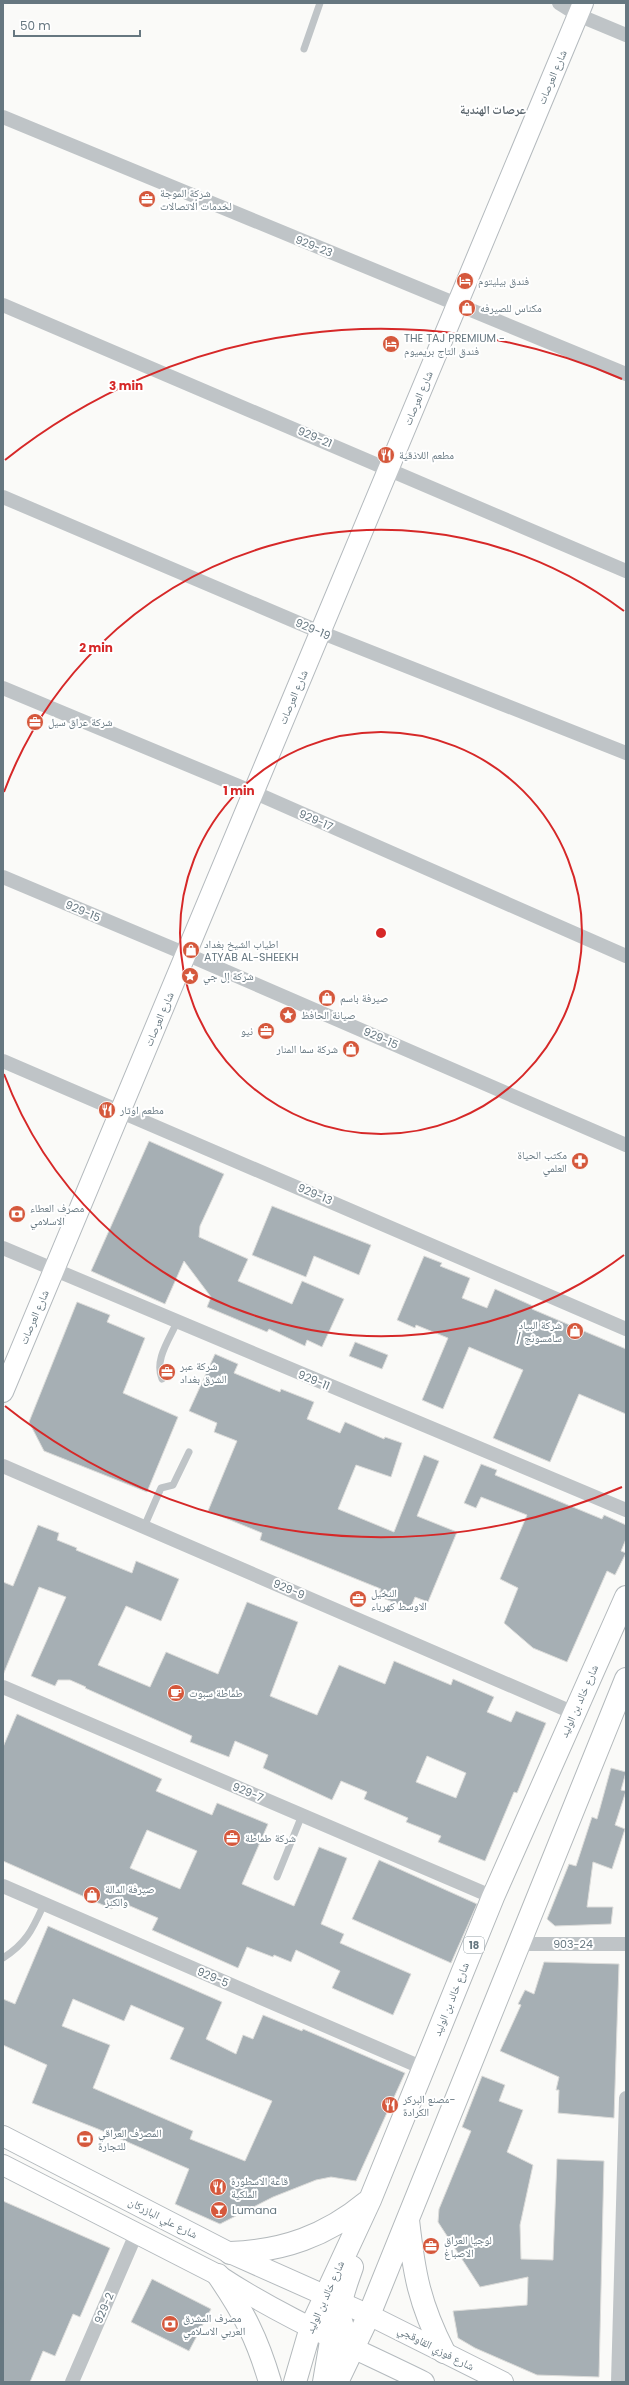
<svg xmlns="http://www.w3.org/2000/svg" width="629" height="2385" viewBox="0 0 629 2385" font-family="Poppins,'Noto Naskh Arabic',sans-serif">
  <rect width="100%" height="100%" fill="#fafaf8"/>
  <path fill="#a6afb4" stroke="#dcdcda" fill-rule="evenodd" d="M 149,1141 L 224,1174 L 200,1226 L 199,1237 L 248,1259 L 238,1281 L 292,1304 L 302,1281 L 344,1299 L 322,1347 L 307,1340 L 305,1346 L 269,1329 L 267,1332 L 207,1307 L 211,1297 L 184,1261 L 165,1304 L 91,1271 Z
    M 272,1206 L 371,1245 L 359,1275 L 314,1256 L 306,1277 L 252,1255 Z
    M 424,1256 L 442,1263 L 440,1266 L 470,1278 L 462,1298 L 487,1308 L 495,1289 L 533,1306 L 532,1309 L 626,1349 L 626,1414 L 579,1394 L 550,1462 L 493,1438 L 523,1370 L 469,1347 L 443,1409 L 422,1400 L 448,1338 L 416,1325 L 415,1328 L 397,1320 Z
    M 77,1302 L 110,1315 L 107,1322 L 145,1338 L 123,1393 L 178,1417 L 147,1492 L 44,1451 L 29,1422 Z
    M 355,1342 L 388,1355 L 382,1369 L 349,1356 Z
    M 215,1354 L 238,1364 L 234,1373 L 280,1392 L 281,1389 L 314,1402 L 307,1419 L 340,1433 L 345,1422 L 384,1439 L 385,1437 L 402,1443 L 391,1477 L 356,1465 L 338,1509 L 394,1532 L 424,1455 L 439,1461 L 417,1516 L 457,1532 L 428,1602 L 415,1597 L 410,1609 L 378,1596 L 381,1589 L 260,1540 L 262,1533 L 208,1511 L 237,1441 L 214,1432 L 217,1423 L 189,1411 Z
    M 481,1464 L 497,1470 L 495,1475 L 602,1519 L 604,1515 L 626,1525 L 626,1539 L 621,1551 L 626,1553 L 615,1575 L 607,1571 L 567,1662 L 533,1648 L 504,1623 L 518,1588 L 500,1579 L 527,1515 L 481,1497 L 476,1508 L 464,1503 Z
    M 38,1525 L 59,1533 L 57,1540 L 77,1548 L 76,1550 L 132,1573 L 136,1561 L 179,1579 L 161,1621 L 126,1606 L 98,1665 L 150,1687 L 166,1652 L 218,1674 L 247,1602 L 298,1622 L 270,1696 L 317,1715 L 339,1665 L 385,1684 L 394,1661 L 451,1685 L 453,1679 L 494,1697 L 487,1712 L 511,1722 L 516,1711 L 546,1723 L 517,1793 L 514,1792 L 485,1861 L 438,1842 L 441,1836 L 406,1822 L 408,1818 L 364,1799 L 367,1792 L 341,1781 L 332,1800 L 263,1768 L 268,1755 L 235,1741 L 229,1757 L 190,1742 L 192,1736 L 85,1688 L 86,1687 L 70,1680 L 58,1680 L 55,1686 L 31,1676 L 66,1597 L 39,1587 L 3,1675 L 3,1582 L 13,1586 ZM 427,1756 L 466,1773 L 456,1798 L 416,1782 Z
    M 17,1714 L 162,1779 L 156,1791 L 212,1815 L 217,1803 L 268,1824 L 242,1884 L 294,1906 L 319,1847 L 347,1858 L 321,1924 L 344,1934 L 340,1943 L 411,1974 L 393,2015 L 332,1988 L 340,1971 L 296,1950 L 291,1962 L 274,1955 L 273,1957 L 247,1947 L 238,1968 L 152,1930 L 158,1918 L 116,1900 L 112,1909 L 3,1861 L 3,1747 ZM 147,1830 L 197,1851 L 180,1889 L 130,1868 Z
    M 611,1768 L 626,1772 L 621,1790 L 626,1791 L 615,1825 L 625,1829 L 612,1869 L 593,1862 L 587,1907 L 613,1907 L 611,1924 L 555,1926 L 547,1919 L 569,1864 L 576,1866 L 592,1817 L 597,1819 Z
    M 379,1860 L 477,1904 L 451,1963 L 352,1919 Z
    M 48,1926 L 222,2002 L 206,2039 L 236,2054 L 243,2035 L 253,2039 L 263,2015 L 302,2031 L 303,2029 L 405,2073 L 356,2181 L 331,2177 L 316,2180 L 273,2197 L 220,2224 L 175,2204 L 189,2169 L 98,2129 L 32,2103 L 47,2065 L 3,2045 L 3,1999 L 15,2004 ZM 73,1999 L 124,2021 L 131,2005 L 184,2028 L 170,2059 L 272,2101 L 245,2161 L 190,2139 L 193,2131 L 93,2088 L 110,2045 L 62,2026 Z
    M 544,1962 L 619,1964 L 614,2118 L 558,2113 L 559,2090 L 556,2090 L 559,2077 L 500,2051 L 521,2005 L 518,2004 L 525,1990 L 534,1994 Z
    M 482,2076 L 505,2085 L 499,2101 L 523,2110 L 507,2152 L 533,2165 L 520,2225 L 521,2259 L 553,2260 L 557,2159 L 604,2161 L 599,2377 L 537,2375 L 475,2348 L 458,2338 L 453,2311 L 527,2305 L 528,2277 L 480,2287 L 438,2222 L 439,2209 L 471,2131 L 462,2127 Z
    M 3,2201 L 110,2248 L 80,2317 L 73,2314 L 55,2356 L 43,2351 L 30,2382 L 3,2382 Z
    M 152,2279 L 211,2309 L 189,2351 L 131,2322 Z"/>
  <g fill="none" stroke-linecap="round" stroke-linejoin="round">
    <g stroke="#b4babe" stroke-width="22">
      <path id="secondary" d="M 3,1392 L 583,3
        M 3,2136 L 230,2253 L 369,2315 L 503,2382
        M 3,2165 L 218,2275 C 283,2318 355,2348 424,2382"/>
    </g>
    <g stroke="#b3b9bc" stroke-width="24">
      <path id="primary" d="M 408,2220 C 414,2273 419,2303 444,2352
        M 230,2253 C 283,2251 326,2236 367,2202
        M 352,2267 C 341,2299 331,2317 354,2347
        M 218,2275 C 244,2313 257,2338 270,2382
        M 295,2382 L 311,2327 L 370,2200 L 493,1897 L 626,1597
        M 324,2382 L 331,2341 L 329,2312
        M 337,2382 L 369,2315 L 626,1679"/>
    </g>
    <path stroke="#bfc4c7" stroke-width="7" d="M 304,49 L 320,3
      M 162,1379 C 154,1360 169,1340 177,1322
      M 144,1527 L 161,1488 L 173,1485 L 189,1452
      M 277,1877 L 302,1815
      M 3,1958 C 27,1943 33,1928 44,1904"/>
    <path stroke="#bfc4c7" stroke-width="14" d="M 559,3 L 578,15 L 626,35
      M 3,117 L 626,374
      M 3,305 L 626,571
      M 3,497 L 320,632 L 626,753
      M 3,688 L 253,792 L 626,956
      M 3,877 L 186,954 L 626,1145
      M 3,1061 L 626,1329
      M 3,1248 L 626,1510
      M 3,1466 L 574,1713
      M 3,1687 L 493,1897
      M 3,1886 L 423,2068
      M 520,1944 L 626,1944
      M 72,2382 L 136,2234
      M 618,2382 L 626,2098"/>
    <use href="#secondary" stroke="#fff" stroke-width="20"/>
    <use href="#primary" stroke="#fff" stroke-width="22"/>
  </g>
  <g fill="none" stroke="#d62828" stroke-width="2">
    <circle cx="381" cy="933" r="201"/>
    <path d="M624 1255A403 403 0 0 1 4 1074M4 792A403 403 0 0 1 624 611"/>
    <path d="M622 1487A604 604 0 0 1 5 1406M5 460A604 604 0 0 1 622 379"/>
  </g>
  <defs>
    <g id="office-disc" transform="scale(0.9)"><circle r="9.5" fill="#d5583c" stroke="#fff"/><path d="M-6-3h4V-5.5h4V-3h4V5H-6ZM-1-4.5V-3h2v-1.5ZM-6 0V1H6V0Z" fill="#fff"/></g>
    <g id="hotel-disc" transform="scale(0.9)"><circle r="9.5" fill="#d5583c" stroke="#fff"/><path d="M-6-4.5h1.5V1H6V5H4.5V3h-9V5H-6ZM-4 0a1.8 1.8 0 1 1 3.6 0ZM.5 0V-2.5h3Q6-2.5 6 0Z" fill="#fff"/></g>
    <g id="shop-disc" transform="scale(0.9)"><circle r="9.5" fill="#d5583c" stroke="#fff"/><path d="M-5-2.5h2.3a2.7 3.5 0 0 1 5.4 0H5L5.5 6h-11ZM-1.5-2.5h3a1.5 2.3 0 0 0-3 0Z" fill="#fff"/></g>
    <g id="restaurant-disc" transform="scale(0.9)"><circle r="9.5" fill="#d5583c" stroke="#fff"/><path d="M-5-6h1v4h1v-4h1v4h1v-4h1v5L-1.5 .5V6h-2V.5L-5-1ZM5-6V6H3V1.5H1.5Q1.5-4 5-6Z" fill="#fff"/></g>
    <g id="sight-disc" transform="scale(0.9)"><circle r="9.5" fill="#d5583c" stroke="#fff"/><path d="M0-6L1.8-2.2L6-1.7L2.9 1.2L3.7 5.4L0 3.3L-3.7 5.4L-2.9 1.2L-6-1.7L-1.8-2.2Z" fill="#fff"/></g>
    <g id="pharmacy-disc" transform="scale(0.9)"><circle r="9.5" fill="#d5583c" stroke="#fff"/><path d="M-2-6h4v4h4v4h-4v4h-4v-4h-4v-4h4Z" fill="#fff"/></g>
    <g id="bank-disc" transform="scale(0.9)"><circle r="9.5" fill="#d5583c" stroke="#fff"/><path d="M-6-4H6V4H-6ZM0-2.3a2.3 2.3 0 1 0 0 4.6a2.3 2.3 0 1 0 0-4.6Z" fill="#fff"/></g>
    <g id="cafe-disc" transform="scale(0.9)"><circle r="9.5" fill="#d5583c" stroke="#fff"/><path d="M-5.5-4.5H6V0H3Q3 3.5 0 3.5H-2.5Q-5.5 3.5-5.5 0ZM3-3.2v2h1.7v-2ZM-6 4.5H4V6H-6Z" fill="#fff"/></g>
    <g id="bar-disc" transform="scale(0.9)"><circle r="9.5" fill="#d5583c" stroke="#fff"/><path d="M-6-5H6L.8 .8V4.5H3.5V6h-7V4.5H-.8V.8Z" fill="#fff"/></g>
  </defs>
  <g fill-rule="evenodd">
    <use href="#office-disc" x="147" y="199"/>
    <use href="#hotel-disc" x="465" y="281"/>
    <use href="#shop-disc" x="467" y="308"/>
    <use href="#hotel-disc" x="391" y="344"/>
    <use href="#restaurant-disc" x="386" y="455"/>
    <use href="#office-disc" x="35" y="722"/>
    <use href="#shop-disc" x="191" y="950"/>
    <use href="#sight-disc" x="190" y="976"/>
    <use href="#shop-disc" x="327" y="998"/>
    <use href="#sight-disc" x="288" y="1015"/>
    <use href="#office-disc" x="266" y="1031"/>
    <use href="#shop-disc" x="351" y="1049"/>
    <use href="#restaurant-disc" x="107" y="1110"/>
    <use href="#pharmacy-disc" x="580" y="1161"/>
    <use href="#bank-disc" x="17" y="1214"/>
    <use href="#shop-disc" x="575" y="1331"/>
    <use href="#office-disc" x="167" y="1372"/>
    <use href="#office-disc" x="358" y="1599"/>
    <use href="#cafe-disc" x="176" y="1693"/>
    <use href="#office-disc" x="232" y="1838"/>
    <use href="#shop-disc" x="92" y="1895"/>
    <use href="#restaurant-disc" x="390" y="2105"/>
    <use href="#bank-disc" x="85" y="2139"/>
    <use href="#restaurant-disc" x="218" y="2187"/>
    <use href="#bar-disc" x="219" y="2210"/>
    <use href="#office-disc" x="431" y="2246"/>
    <use href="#bank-disc" x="170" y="2324"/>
  </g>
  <g text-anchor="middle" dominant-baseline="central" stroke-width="4" stroke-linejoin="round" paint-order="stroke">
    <rect fill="#fff" stroke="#94a0a6" stroke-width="1" x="464" y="1937" width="20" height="16" rx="3"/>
    <g font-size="10" font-weight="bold" fill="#667780">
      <text x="474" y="1945">18</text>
    </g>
    <g font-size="11" fill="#667780" stroke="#fff">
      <text transform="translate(552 77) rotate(-67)">شارع العرصات</text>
      <text transform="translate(314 246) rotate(22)">929-23</text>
      <text transform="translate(418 398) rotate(-67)">شارع العرصات</text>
      <text transform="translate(315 437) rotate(23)">929-21</text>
      <text transform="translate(313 629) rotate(23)">929-19</text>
      <text transform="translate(293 697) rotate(-67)">شارع العرصات</text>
      <text transform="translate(316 820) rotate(24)">929-17</text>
      <text transform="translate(83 911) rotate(23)">929-15</text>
      <text transform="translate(159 1019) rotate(-67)">شارع العرصات</text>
      <text transform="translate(381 1038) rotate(24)">929-15</text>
      <text transform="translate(315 1194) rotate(23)">929-13</text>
      <text transform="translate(34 1317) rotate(-67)">شارع العرصات</text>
      <text transform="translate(314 1380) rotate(23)">929-11</text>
      <text transform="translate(289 1589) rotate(23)">929-9</text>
      <text transform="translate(579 1701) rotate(-66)">شارع خالد بن الوليد</text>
      <text transform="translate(248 1792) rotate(23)">929-7</text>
      <text x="573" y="1944">903-24</text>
      <text transform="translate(213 1977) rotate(23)">929-5</text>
      <text transform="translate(451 1999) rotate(-68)">شارع خالد بن الوليد</text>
      <text transform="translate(163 2218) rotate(27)">شارع علي البازركان</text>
      <text transform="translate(325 2297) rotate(-66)">شارع خالد بن الوليد</text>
      <text transform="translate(104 2308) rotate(-67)">929-2</text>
      <text transform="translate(436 2348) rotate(27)">شارع فوزي القاوقجي</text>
    </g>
    <g font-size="11" fill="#667780" stroke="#fff" text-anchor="start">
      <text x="160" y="193">شركة الموجة<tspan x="160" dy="13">لخدمات ألاتصالات</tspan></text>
      <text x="478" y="281">فندق بيليتوم</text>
      <text x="480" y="308">مكناس للصيرفه</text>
      <text x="404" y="338">THE TAJ PREMIUM -<tspan x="404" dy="13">فندق التاج بريميوم</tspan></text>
      <text x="399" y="455">مطعم اللاذقية</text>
      <text x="48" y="722">شركة عراق سيل</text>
      <text x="204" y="944">اطياب الشيخ بغداد<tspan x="204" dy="13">ATYAB AL-SHEEKH</tspan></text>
      <text x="203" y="976">شركة إل جي</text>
      <text x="340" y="998">صيرفة باسم</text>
      <text x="301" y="1015">صيانة الحافظ</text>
      <text x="253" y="1031" text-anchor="end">نيو</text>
      <text x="338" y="1049" text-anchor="end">شركة سما المنار</text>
      <text x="120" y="1110">مطعم اوتار</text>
      <text x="567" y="1155" text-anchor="end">مكتب الحياة<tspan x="567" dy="13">العلمي</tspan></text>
      <text x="30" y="1208">مصرف العطاء<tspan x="30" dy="13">الاسلامي</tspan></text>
      <text x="562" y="1325" text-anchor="end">شركة البياد<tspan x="562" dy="13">/ سامسونج</tspan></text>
      <text x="180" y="1366">شركة عبر<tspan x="180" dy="13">الشرق بغداد</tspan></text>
      <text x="371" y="1593">النخيل<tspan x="371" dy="13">الاوسط كهرباء</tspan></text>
      <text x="189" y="1693">طماطة سبوت</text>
      <text x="245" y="1838">شركة طماطة</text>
      <text x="105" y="1889">صيرفة الدالة<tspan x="105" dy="13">والكنز</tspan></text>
      <text x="403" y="2099">مصنع البركر-<tspan x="403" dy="13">الكرادة</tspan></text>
      <text x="98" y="2133">المصرف العراقي<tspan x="98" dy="13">للتجارة</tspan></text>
      <text x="231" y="2181">قاعة الاسطورة<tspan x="231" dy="13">الملكية</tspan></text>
      <text x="232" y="2210">Lumana</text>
      <text x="444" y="2240">لوجيا العراق<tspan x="444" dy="13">الاصباغ</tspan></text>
      <text x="183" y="2318">مصرف المشرق<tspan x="183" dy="13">العربي الاسلامي</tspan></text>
    </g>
    <g font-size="12" font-weight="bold" fill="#59646c" stroke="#fff">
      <text x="493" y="109">عرصات الهندية</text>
    </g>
  </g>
  <circle cx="381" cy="933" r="6" fill="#d62828" stroke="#fff" stroke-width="2"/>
  <g font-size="12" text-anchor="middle" font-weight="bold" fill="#d62828" stroke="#fff" stroke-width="4" stroke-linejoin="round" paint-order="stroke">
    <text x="126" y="390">3 min</text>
    <text x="96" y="652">2 min</text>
    <text x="239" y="795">1 min</text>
  </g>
  <rect width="629" height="2385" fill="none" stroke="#667780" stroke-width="8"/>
  <path d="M14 30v6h126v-6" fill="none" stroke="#667780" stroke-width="2"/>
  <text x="20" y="30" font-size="12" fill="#667780" stroke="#ffffff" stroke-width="3" paint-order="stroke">50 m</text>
</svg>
